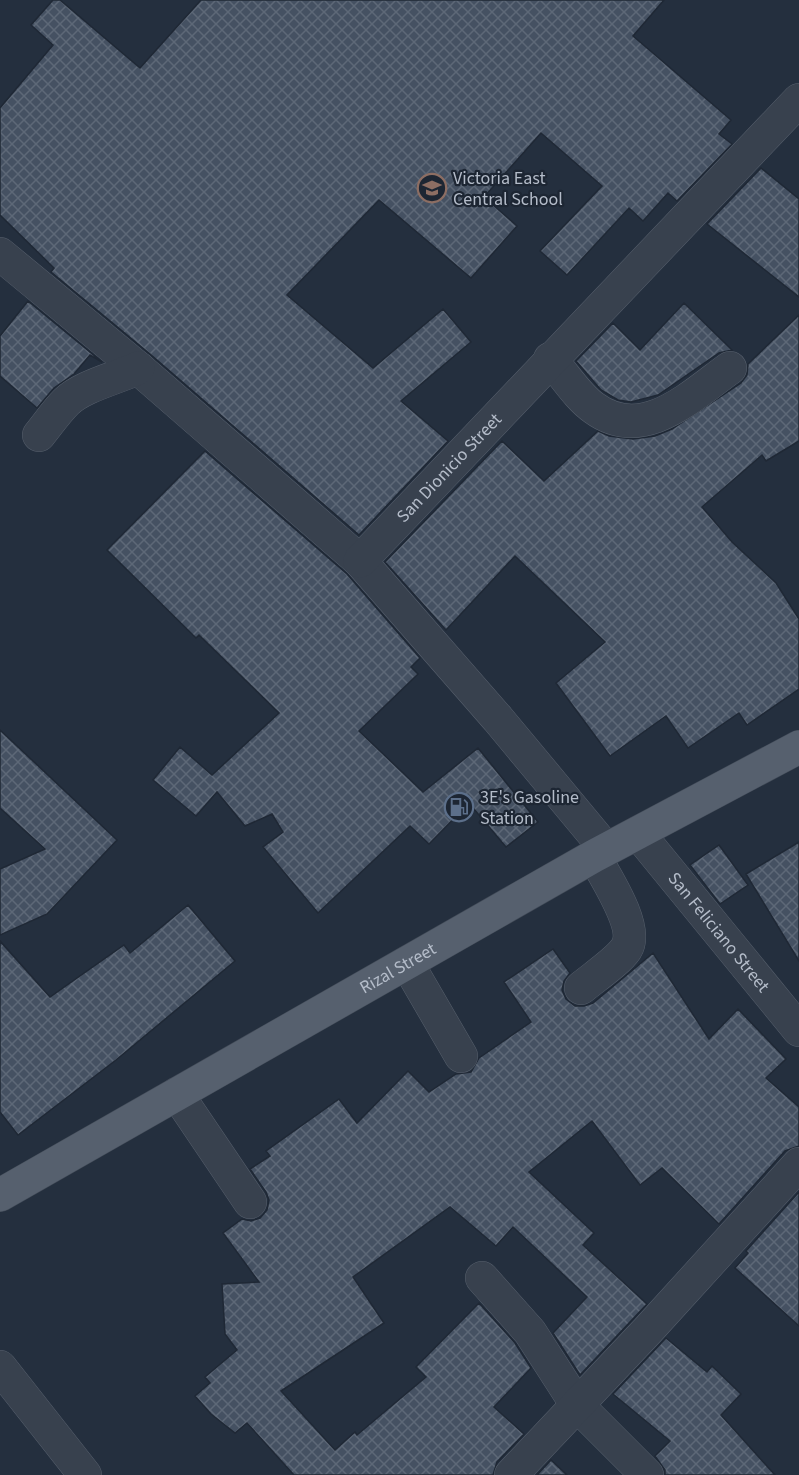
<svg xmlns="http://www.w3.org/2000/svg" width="799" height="1475" viewBox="0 0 799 1475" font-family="'Source Sans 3',sans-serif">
  <defs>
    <pattern id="building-cross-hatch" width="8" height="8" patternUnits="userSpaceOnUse" patternTransform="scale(1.5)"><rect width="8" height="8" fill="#455162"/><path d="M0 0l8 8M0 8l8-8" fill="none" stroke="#5d6877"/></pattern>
  </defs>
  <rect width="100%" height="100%" fill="#242f3e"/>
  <path fill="url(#building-cross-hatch)" stroke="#1f2835" stroke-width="1.5" d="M 53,0 L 60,0 L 140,68 L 201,0 L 664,0 L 633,36 L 731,120 L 719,134 L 732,144 L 677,201 L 668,193 L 643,221 L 629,208 L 567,275 L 540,251 L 602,186 L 541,133 L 484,197 L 517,226 L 471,278 L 379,200 L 287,295 L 373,368 L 443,309 L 471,342 L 401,401 L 448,441 L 359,535 L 150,354 L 51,272 L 54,268 L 0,215 L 0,108 L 53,45 L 31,25 Z
    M 761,168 L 799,199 L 799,297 L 707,224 Z
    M 28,301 L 102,362 L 90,355 L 74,374 L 54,388 L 37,408 L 0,376 L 0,336 Z
    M 684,303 L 732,350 L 719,353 L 658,395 L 631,402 L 618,400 L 601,390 L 576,361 L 613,323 L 640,350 Z
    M 799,315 L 799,441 L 766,461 L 762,455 L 702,507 L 732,542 L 776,583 L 799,619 L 799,689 L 747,725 L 739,713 L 688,748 L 666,716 L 610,756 L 556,683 L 605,642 L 515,556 L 446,630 L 385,562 L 502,441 L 544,481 L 598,431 L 609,436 L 633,439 L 655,436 L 672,429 L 741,383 L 747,375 L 748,364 Z
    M 205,451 L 347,574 L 420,658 L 411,667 L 418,674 L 359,731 L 423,792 L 478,748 L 538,822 L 506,847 L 469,803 L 429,844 L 410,826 L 318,913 L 263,847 L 283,832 L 272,814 L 245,826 L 217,792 L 196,816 L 153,780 L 180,747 L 212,775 L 279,713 L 199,635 L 196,638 L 107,550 Z
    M 0,730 L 117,840 L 47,914 L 0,935 L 0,869 L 45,849 L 0,808 Z
    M 799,842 L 799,961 L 746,874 Z
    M 719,845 L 748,885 L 720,904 L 690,865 Z
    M 188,905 L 235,961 L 116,1060 L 18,1135 L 0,1112 L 0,941 L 50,997 L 124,945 L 130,953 Z
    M 553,949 L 570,973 L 564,981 L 562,990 L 566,999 L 575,1006 L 584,1006 L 593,1003 L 653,953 L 709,1039 L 738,1009 L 786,1059 L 766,1078 L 799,1107 L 799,1146 L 785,1151 L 719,1224 L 662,1168 L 640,1185 L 592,1121 L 529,1172 L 594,1233 L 583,1245 L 647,1304 L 580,1375 L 553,1333 L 587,1297 L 513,1227 L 496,1246 L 450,1207 L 353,1277 L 384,1323 L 281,1391 L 335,1450 L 355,1432 L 357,1435 L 426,1377 L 416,1367 L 479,1303 L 515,1343 L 531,1368 L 494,1407 L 524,1434 L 497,1462 L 493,1475 L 294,1475 L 247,1423 L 235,1433 L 211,1414 L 195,1396 L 210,1383 L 205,1377 L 237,1350 L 225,1334 L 222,1284 L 259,1282 L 223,1233 L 242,1219 L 251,1221 L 260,1218 L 267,1210 L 269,1200 L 266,1192 L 250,1169 L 270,1156 L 266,1151 L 339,1099 L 357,1123 L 408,1071 L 429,1092 L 456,1074 L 471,1072 L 479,1058 L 531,1022 L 504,982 Z
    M 799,1192 L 799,1326 L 735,1268 L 748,1253 L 746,1251 Z
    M 666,1338 L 707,1372 L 712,1366 L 741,1394 L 721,1415 L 775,1475 L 665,1475 L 665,1470 L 655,1456 L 670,1441 L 613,1394 Z
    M 551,1460 L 567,1475 L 537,1475 Z"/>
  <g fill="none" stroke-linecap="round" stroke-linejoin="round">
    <g stroke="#565f6c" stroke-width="34">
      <g id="minor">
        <path d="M 0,254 L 138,368 L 360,561 L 498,719 L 606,849"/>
        <path d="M 550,359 C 564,374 577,396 594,408 C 643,444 691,396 730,368"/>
        <path d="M 39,435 C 48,424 56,412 66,402 C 82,386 117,378 138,368"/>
        <path id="s1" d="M 360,561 L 799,100"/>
        <path id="s2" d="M 638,833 L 799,1030"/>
        <path d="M 407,963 L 461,1056"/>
        <path d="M 581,988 C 593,978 618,961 626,949 C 640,928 604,875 594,856"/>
        <path d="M 177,1094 L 250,1202"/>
        <path d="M 482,1278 L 530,1332 L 577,1405 L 647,1475"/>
        <path d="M 0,1367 L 85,1475"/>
        <path d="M 511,1475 L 649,1329 L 799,1164"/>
      </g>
    </g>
    <g stroke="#414a57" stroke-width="34">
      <g id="major">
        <path id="s3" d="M 0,1195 L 594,856 L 799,747"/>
      </g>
    </g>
    <use href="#minor" stroke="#38414e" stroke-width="33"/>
    <use href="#major" stroke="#56606e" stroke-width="33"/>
  </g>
  <defs>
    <g id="school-ring" transform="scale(1.5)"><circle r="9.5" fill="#1d2633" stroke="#8d6e63" stroke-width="1.5"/><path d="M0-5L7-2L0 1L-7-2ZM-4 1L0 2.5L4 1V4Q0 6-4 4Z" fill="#8d6e63"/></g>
    <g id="fuel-ring" transform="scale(1.5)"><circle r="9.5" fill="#1d2633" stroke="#5c6f8a" stroke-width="1.5"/><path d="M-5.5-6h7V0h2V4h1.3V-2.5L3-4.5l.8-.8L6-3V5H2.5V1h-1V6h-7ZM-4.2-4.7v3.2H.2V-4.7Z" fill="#5c6f8a"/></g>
  </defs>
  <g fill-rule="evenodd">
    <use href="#school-ring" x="432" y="188"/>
    <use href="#fuel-ring" x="459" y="807"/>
  </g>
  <g text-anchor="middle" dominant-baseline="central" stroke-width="4.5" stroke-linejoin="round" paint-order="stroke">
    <g font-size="18" fill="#b4bcc9" stroke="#1d2633" text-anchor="start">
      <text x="453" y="178">Victoria East<tspan x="453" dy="21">Central School</tspan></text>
      <text x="480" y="797">3E's Gasoline<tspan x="480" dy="21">Station</tspan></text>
    </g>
    <g font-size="18" fill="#b4bcc9" stroke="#1d2633">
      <text stroke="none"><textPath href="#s1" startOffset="129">San Dionicio Street</textPath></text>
      <text stroke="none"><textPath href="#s2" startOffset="128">San Feliciano Street</textPath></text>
      <text stroke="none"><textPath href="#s3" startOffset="458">Rizal Street</textPath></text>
    </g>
  </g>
</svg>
